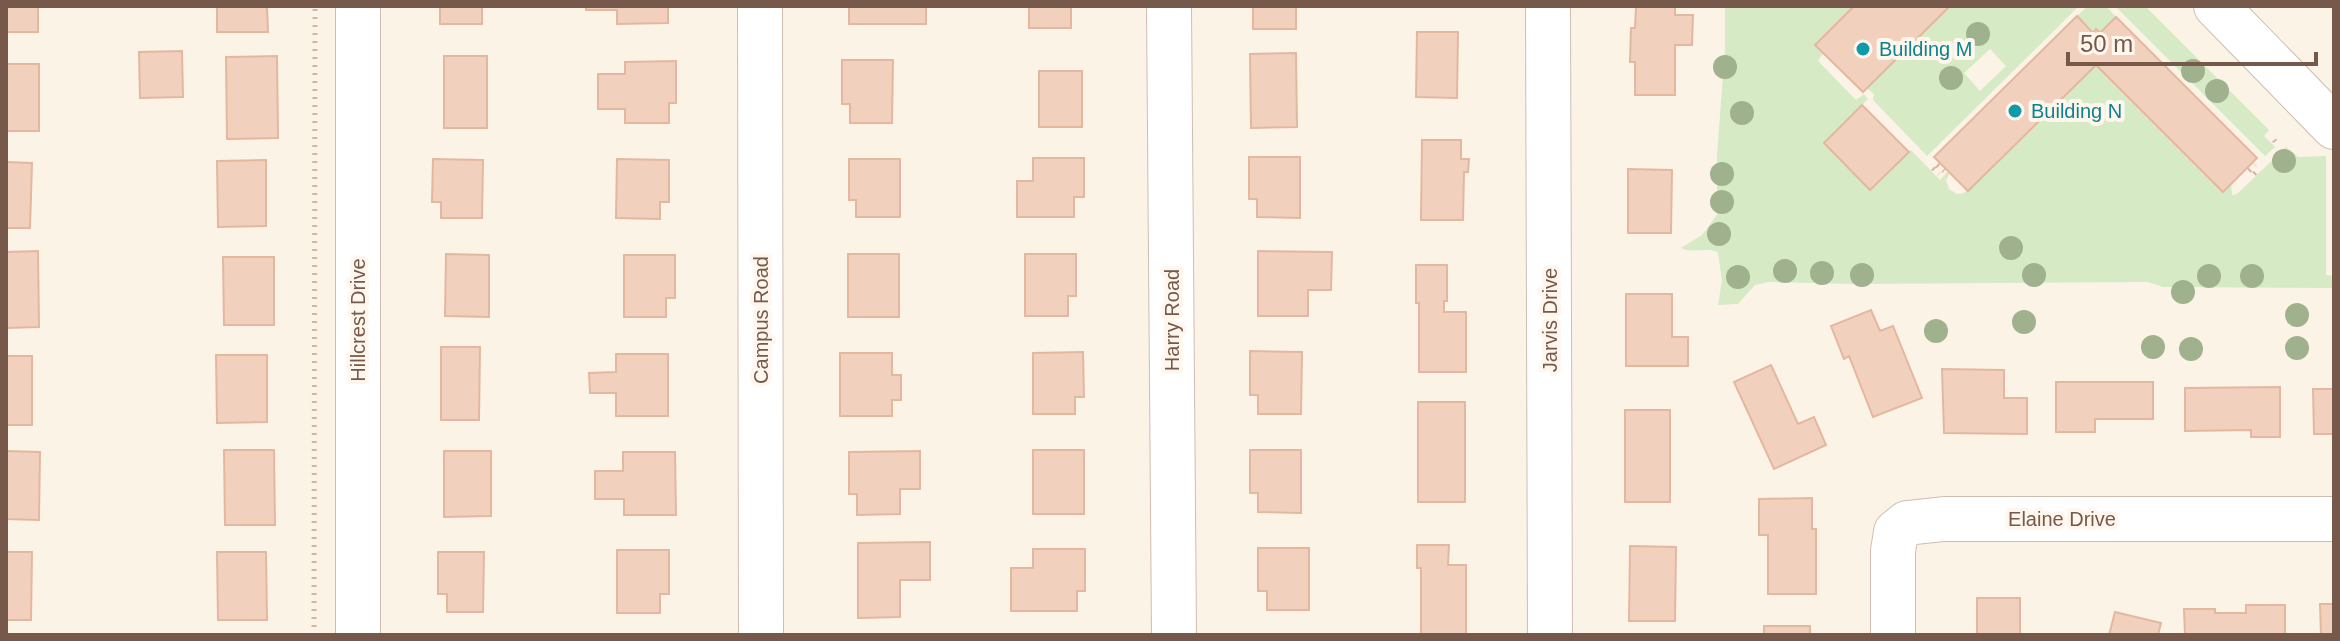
<svg xmlns="http://www.w3.org/2000/svg" width="2340" height="641" viewBox="0 0 2340 641" font-family="Arial,sans-serif">
  <rect width="100%" height="100%" fill="#fcf3e7"/>
  <path fill="#d5eac5" fill-rule="evenodd" d="M 1725,6 L 1854,6 L 1818,61 L 1856,100 L 1864,94 L 1868,99 L 1824,143 L 1870,190 L 1911,150 L 1940,180 L 1948,171 L 1950,173 L 1946,180 L 1949,189 L 1957,194 L 1964,193 L 2096,65 L 2231,183 L 2232,195 L 2237,194 L 2286,147 L 2298,157 L 2326,156 L 2326,275 L 2334,276 L 2334,288 L 2163,287 L 2148,282 L 1853,284 L 1768,282 L 1755,285 L 1738,304 L 1718,305 L 1722,281 L 1718,252 C 1705,247 1692,254 1681,248 L 1702,235 L 1717,215 L 1717,156 L 1725,48 Z
    M 1950,6 L 2079,6 L 1927,156 L 1873,100 L 1874,94 L 1867,88 ZM 1990,49 L 2006,66 L 1980,91 L 1964,73 Z
    M 2088,6 L 2106,6 L 2116,17 L 2100,33 L 2096,30 L 2093,33 L 2077,16 Z
    M 2115,6 L 2145,6 L 2269,130 L 2264,136 L 2275,147 L 2265,156 Z"/>
  <path fill="#f1d1be" stroke="#e4b79f" stroke-width="2" d="M 6,6 L 38,6 L 38,32 L 6,32 Z
    M 217,6 L 267,6 L 268,32 L 217,32 Z
    M 440,6 L 482,6 L 482,24 L 440,24 Z
    M 586,6 L 668,6 L 668,23 L 617,24 L 617,10 L 586,10 Z
    M 849,6 L 926,6 L 926,24 L 849,24 Z
    M 1029,6 L 1071,6 L 1071,28 L 1029,28 Z
    M 1253,6 L 1296,6 L 1296,29 L 1253,29 Z
    M 1636,6 L 1675,6 L 1675,15 L 1693,15 L 1692,45 L 1675,45 L 1675,95 L 1635,95 L 1635,62 L 1630,62 L 1631,28 L 1635,28 Z
    M 1854,6 L 1950,6 L 1863,92 L 1815,45 Z
    M 2077,16 L 2093,33 L 2096,29 L 2100,33 L 2116,17 L 2257,158 L 2223,192 L 2096,65 L 1968,191 L 1934,157 Z
    M 1417,32 L 1458,32 L 1457,98 L 1416,97 Z
    M 182,51 L 183,97 L 140,98 L 139,52 Z
    M 1296,53 L 1297,127 L 1251,128 L 1250,54 Z
    M 277,56 L 278,138 L 227,139 L 226,57 Z
    M 444,56 L 487,56 L 487,128 L 444,128 Z
    M 842,60 L 893,60 L 892,123 L 850,123 L 850,104 L 842,104 Z
    M 676,61 L 676,103 L 669,103 L 669,123 L 625,123 L 625,109 L 598,109 L 598,74 L 625,74 L 625,62 Z
    M 6,64 L 39,64 L 39,131 L 6,131 Z
    M 1039,71 L 1082,71 L 1082,127 L 1039,127 Z
    M 1862,105 L 1909,152 L 1870,190 L 1824,143 Z
    M 1422,140 L 1461,140 L 1461,159 L 1469,159 L 1468,172 L 1464,172 L 1463,220 L 1421,220 Z
    M 1249,157 L 1300,157 L 1300,218 L 1257,217 L 1257,199 L 1249,199 Z
    M 1033,158 L 1084,158 L 1084,197 L 1074,197 L 1074,217 L 1017,217 L 1017,181 L 1033,181 Z
    M 433,159 L 483,160 L 482,218 L 441,218 L 441,202 L 432,202 Z
    M 617,159 L 669,160 L 669,202 L 660,202 L 660,219 L 616,218 Z
    M 849,159 L 900,159 L 900,217 L 856,217 L 856,200 L 849,200 Z
    M 266,160 L 266,226 L 218,227 L 217,161 Z
    M 6,162 L 32,163 L 30,228 L 6,228 Z
    M 1628,169 L 1672,170 L 1671,233 L 1628,233 Z
    M 38,251 L 39,327 L 6,328 L 6,252 Z
    M 1258,251 L 1332,252 L 1331,290 L 1308,290 L 1308,316 L 1258,316 Z
    M 446,254 L 489,255 L 489,317 L 445,316 Z
    M 848,254 L 899,254 L 899,317 L 848,317 Z
    M 1025,254 L 1076,254 L 1076,296 L 1068,296 L 1068,316 L 1025,316 Z
    M 624,255 L 675,255 L 675,298 L 666,298 L 666,317 L 624,317 Z
    M 223,257 L 274,257 L 274,325 L 224,325 Z
    M 1416,265 L 1447,265 L 1447,301 L 1444,301 L 1444,312 L 1466,312 L 1466,372 L 1419,372 L 1419,303 L 1416,303 Z
    M 1626,294 L 1672,294 L 1672,337 L 1688,337 L 1688,366 L 1626,366 Z
    M 1871,310 L 1880,331 L 1893,326 L 1922,398 L 1873,417 L 1849,356 L 1844,359 L 1831,326 Z
    M 441,347 L 480,347 L 479,420 L 441,420 Z
    M 1250,351 L 1302,352 L 1301,414 L 1258,414 L 1258,395 L 1250,395 Z
    M 1083,352 L 1084,397 L 1075,397 L 1075,414 L 1033,414 L 1033,353 Z
    M 840,353 L 892,353 L 892,375 L 901,375 L 901,400 L 892,400 L 892,416 L 840,416 Z
    M 616,354 L 668,354 L 668,416 L 616,416 L 616,393 L 590,393 L 589,373 L 616,372 Z
    M 216,355 L 267,355 L 267,422 L 217,423 Z
    M 6,356 L 32,356 L 32,425 L 6,425 Z
    M 1771,365 L 1798,424 L 1814,417 L 1826,445 L 1774,469 L 1734,382 Z
    M 1942,369 L 2004,370 L 2004,398 L 2027,398 L 2027,434 L 1944,433 Z
    M 2056,382 L 2153,382 L 2153,419 L 2095,419 L 2095,432 L 2056,432 Z
    M 2280,387 L 2280,437 L 2251,437 L 2251,430 L 2185,431 L 2185,388 Z
    M 2313,389 L 2334,389 L 2334,434 L 2314,434 Z
    M 1418,402 L 1465,402 L 1465,502 L 1418,502 Z
    M 1625,410 L 1670,410 L 1670,502 L 1625,502 Z
    M 224,450 L 274,450 L 275,525 L 225,525 Z
    M 1033,450 L 1084,450 L 1084,514 L 1033,514 Z
    M 1250,450 L 1301,450 L 1301,513 L 1258,512 L 1258,493 L 1250,493 Z
    M 6,451 L 40,452 L 39,520 L 6,519 Z
    M 444,451 L 491,451 L 491,516 L 444,517 Z
    M 920,451 L 920,489 L 900,489 L 900,514 L 857,515 L 857,494 L 849,494 L 849,452 Z
    M 623,452 L 675,452 L 676,515 L 624,515 L 624,499 L 595,499 L 595,471 L 623,471 Z
    M 1812,498 L 1812,529 L 1816,529 L 1816,594 L 1768,594 L 1768,535 L 1759,535 L 1759,499 Z
    M 930,542 L 930,580 L 900,580 L 900,617 L 858,618 L 858,543 Z
    M 1417,545 L 1449,545 L 1448,565 L 1466,565 L 1466,635 L 1421,635 L 1421,568 L 1417,568 Z
    M 1630,546 L 1676,547 L 1675,621 L 1629,621 Z
    M 1258,548 L 1309,548 L 1309,610 L 1267,610 L 1267,591 L 1258,591 Z
    M 1033,549 L 1085,549 L 1085,591 L 1077,591 L 1077,611 L 1011,611 L 1011,568 L 1033,568 Z
    M 617,550 L 669,550 L 669,594 L 660,594 L 660,613 L 617,613 Z
    M 6,552 L 32,552 L 31,620 L 6,620 Z
    M 217,552 L 266,552 L 267,620 L 218,620 Z
    M 438,552 L 484,552 L 483,612 L 447,612 L 447,594 L 438,594 Z
    M 1977,598 L 2020,598 L 2020,635 L 1977,635 Z
    M 2320,604 L 2334,604 L 2334,635 L 2321,635 Z
    M 2246,605 L 2285,605 L 2285,635 L 2185,635 L 2184,609 L 2215,609 L 2215,613 L 2246,613 Z
    M 2115,612 L 2161,623 L 2158,635 L 2109,635 Z
    M 1764,626 L 1810,626 L 1810,635 L 1764,635 Z"/>
  <g fill="none" stroke-linecap="round" stroke-linejoin="round">
    <g stroke="#d0bdaf" stroke-width="46">
      <path id="minor" d="M 358,6 L 358,635
        M 760,6 L 761,635
        M 1169,6 L 1174,635
        M 1548,6 L 1550,635
        M 2216,6 L 2334,127
        M 1893,635 L 1893,551 L 1896,532 L 1907,523 L 1944,519 L 2334,519"/>
    </g>
    <path stroke="#d6b4a1" stroke-width="5" stroke-dasharray="2 6" stroke-linecap="butt" d="M 2274,140 L 2277,144
      M 1937,165 L 1944,171
      M 1933,168 L 1939,174
      M 2249,171 L 2255,165
      M 2254,174 L 2259,169
      M 314,635 L 315,6"/>
    <use href="#minor" stroke="#fff" stroke-width="44"/>
  </g>
  <g fill="#a0b18d">
    <circle cx="1978" cy="34" r="12"/>
    <circle cx="1725" cy="67" r="12"/>
    <circle cx="2193" cy="71" r="12"/>
    <circle cx="1951" cy="78" r="12"/>
    <circle cx="2217" cy="91" r="12"/>
    <circle cx="1742" cy="113" r="12"/>
    <circle cx="2284" cy="161" r="12"/>
    <circle cx="1722" cy="174" r="12"/>
    <circle cx="1722" cy="202" r="12"/>
    <circle cx="1719" cy="234" r="12"/>
    <circle cx="2011" cy="248" r="12"/>
    <circle cx="1785" cy="271" r="12"/>
    <circle cx="1822" cy="273" r="12"/>
    <circle cx="1862" cy="275" r="12"/>
    <circle cx="2034" cy="275" r="12"/>
    <circle cx="2209" cy="276" r="12"/>
    <circle cx="2252" cy="276" r="12"/>
    <circle cx="1738" cy="277" r="12"/>
    <circle cx="2183" cy="292" r="12"/>
    <circle cx="2297" cy="315" r="12"/>
    <circle cx="2024" cy="322" r="12"/>
    <circle cx="1936" cy="331" r="12"/>
    <circle cx="2153" cy="347" r="12"/>
    <circle cx="2297" cy="348" r="12"/>
    <circle cx="2191" cy="349" r="12"/>
  </g>
  <g fill="#0f9aa8" stroke="#fff7ed" stroke-width="3">
    <circle cx="1863" cy="49" r="8"/>
    <circle cx="2015" cy="111" r="8"/>
  </g>
  <g text-anchor="middle" dominant-baseline="central" stroke-width="8" stroke-linejoin="round" paint-order="stroke">
    <g font-size="20" fill="#0d838f" stroke="#fff7ed" text-anchor="start">
      <text x="1879" y="49">Building M</text>
      <text x="2031" y="111">Building N</text>
    </g>
    <g font-size="20" fill="#76594b" stroke="#fff7ed">
      <text transform="translate(358 320) rotate(-90)">Hillcrest Drive</text>
      <text transform="translate(761 320) rotate(-90)">Campus Road</text>
      <text transform="translate(1172 320) rotate(-90)">Harry Road</text>
      <text transform="translate(1550 320) rotate(-90)">Jarvis Drive</text>
      <text x="2062" y="519">Elaine Drive</text>
    </g>
  </g>
  <rect width="2340" height="641" fill="none" stroke="#76594b" stroke-width="16"/>
  <path d="M2068 52v12h248v-12" fill="none" stroke="#76594b" stroke-width="4"/>
  <text x="2080" y="52" font-size="24" fill="#76594b" stroke="#fff7ed" stroke-width="6" paint-order="stroke">50 m</text>
</svg>
